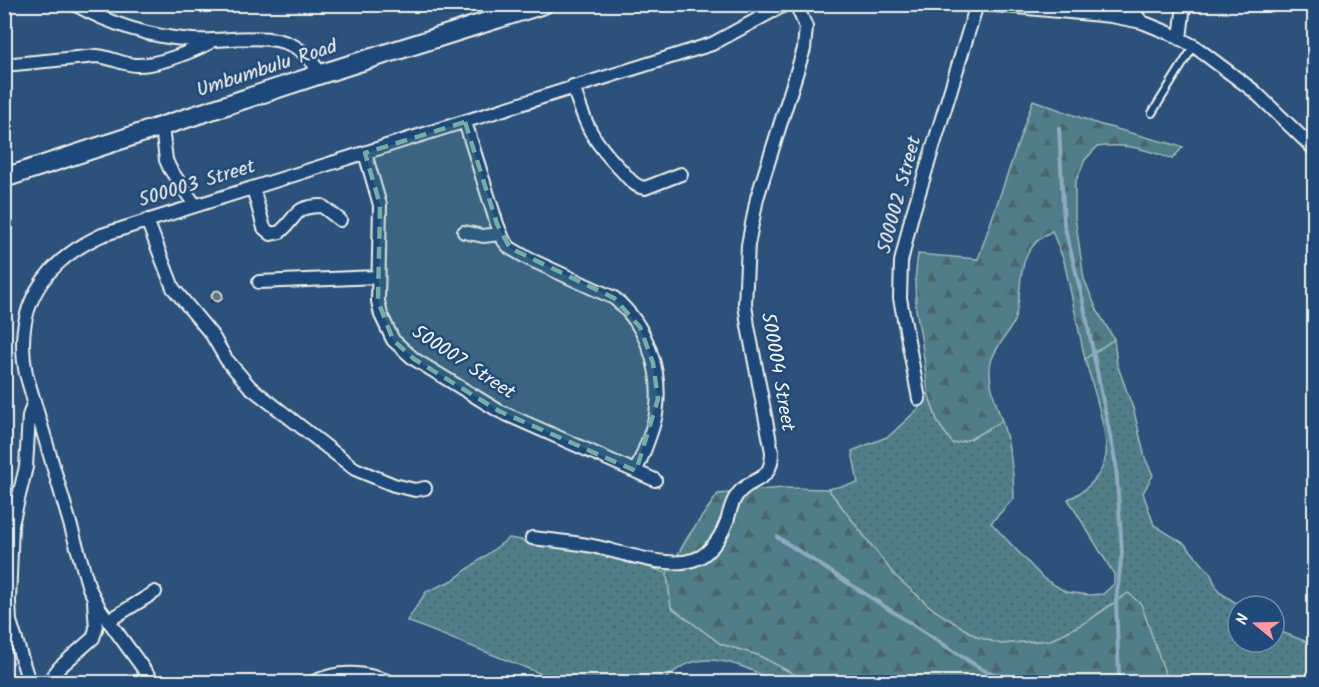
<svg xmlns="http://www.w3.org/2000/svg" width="1319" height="687" viewBox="0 0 1319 687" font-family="Kalam,sans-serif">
  <defs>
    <pattern id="grass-dots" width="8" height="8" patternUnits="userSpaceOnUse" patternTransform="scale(1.5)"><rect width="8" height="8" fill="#4f7e88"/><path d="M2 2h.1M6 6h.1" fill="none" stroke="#4c666a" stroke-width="1.8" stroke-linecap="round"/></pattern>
    <pattern id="forest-firs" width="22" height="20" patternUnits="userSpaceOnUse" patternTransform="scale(1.5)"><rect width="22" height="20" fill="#4f7e88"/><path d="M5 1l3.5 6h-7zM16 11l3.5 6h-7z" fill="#4c666a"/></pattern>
    <filter id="shadow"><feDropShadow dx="-3" dy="3" stdDeviation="3" flood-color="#0009"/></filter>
  </defs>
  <rect width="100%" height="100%" fill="#2c527b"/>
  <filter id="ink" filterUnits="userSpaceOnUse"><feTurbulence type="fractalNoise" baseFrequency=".0167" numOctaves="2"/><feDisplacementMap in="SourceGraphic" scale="12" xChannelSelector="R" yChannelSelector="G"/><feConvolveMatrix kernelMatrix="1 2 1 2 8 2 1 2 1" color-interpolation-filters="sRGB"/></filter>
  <g filter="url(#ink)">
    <path fill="url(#grass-dots)" stroke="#a2b8b8" stroke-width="1.5" d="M 1114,339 L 1117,364 L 1134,411 L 1145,458 L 1153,475 L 1143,493 L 1154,525 L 1185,544 L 1210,573 L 1219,592 L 1241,606 L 1238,606 L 1238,642 L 1274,642 L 1274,629 L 1307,642 L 1314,643 L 1314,682 L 1168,682 L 1141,604 L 1111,604 L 1088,621 L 1051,640 L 1001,644 L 977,637 L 934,610 L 895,576 L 828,489 L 858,483 L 852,451 L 889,436 L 918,409 L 928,393 L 938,423 L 953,444 L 970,439 L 1002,421 C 1010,446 1014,472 1014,498 L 991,523 L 1044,579 L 1066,592 L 1089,595 L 1103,594 L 1114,584 L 1114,574 L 1068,499 C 1086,492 1103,475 1106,455 C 1109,436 1091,380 1085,359 Z
      M 509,538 L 610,555 L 667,573 L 671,607 L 721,644 L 758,655 L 809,682 C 800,682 790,684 781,682 C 772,681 761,674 751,670 C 717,656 688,654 663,682 L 562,682 L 407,621 L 426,592 L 453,580 Z"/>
    <path fill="url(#forest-firs)" stroke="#a2b8b8" stroke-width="1.5" d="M 1033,100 L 1098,124 L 1183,147 L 1172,159 C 1145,149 1126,143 1097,147 L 1085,160 L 1075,183 L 1075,217 L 1084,279 L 1097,310 L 1114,339 L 1085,359 L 1064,261 L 1052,231 C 1010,252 1026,289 1014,321 C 1008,336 992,350 990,367 C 989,385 996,404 1002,421 L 970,439 L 953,444 L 938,423 L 928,393 L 922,343 L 916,309 L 915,280 L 918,254 L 978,259 Z
      M 783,488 L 828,489 L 895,576 L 934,610 L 977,637 L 1001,644 L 1051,640 L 1088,621 L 1128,593 L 1141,604 L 1168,682 L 809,682 L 758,655 L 721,644 L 671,607 L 667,573 L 689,535 L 718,494 Z"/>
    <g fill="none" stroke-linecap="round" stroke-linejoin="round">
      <path stroke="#8eaac2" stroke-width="4" d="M 1059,128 L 1064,224 L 1082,297 L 1116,465 L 1122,552 L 1116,601 L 1119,677 L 1122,682
        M 777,537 L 983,670 L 1016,682"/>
    </g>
    <path fill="#617381" stroke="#f4f1e8" stroke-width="1.5" filter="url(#shadow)" d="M211.5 296a5.5 5.5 0 1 1 11 0a5.5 5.5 0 1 1-11 0Z"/>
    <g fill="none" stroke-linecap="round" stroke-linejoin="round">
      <g stroke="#f4f1e8" stroke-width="10">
        <path id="lane" d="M 1152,113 L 1194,46"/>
      </g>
      <g stroke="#f4f1e8" stroke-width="16">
        <path id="street" d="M 74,4 C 110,24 152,37 192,40 C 225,43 273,29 300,50 C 309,56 315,66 321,74
          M 985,4 L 1111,16 L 1142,22 L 1169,33 L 1194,46 L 1254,91 L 1314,149
          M 1127,4 L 1142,22
          M 1180,39 L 1184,4
          M 4,65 L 97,56 C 110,57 122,64 135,65 C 156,66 190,52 209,43
          M 573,86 C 586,127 592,140 623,172 C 629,179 635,187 645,188 L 681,174
          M 465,122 L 497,224 L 504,241 L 510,248 L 529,259 L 614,298 C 647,325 663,372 656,414 C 652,434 643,453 636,471
          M 162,127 L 166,160 L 170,169 L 195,205
          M 365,153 L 380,205 L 378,301 L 381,315 L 393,340 L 414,359 L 499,411 L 655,480
          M 253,188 L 264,228 L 271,234 L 280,232 C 298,217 293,206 322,206 L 340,220
          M 147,220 L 173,288 L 212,335 L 226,359 L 250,387 L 355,469 L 394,485 L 415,490 L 425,488
          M 464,232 L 483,236 L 500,234
          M 259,282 L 377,277
          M 919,399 L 900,298 L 901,262 L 911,219 L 977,4
          M 532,538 C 550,540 569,542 587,545 C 619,550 681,577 707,552 C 716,544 723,532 727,521 C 730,512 731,503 737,495 C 750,476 772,485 772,452 L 748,326 L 745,304 L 748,245 L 757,198 L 804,49 L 806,27 L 796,4
          M 108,621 L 155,592
          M 29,682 L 10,621 L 9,601 L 12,524 L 26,467 L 29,416 L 34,401
          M 48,682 L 60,667 L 93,638 L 96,629 L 94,601
          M 153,682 L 100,609 L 89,588 L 26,374 C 13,308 43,262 102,235 L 712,44 L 786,4
          M 314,682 C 340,669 365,673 391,682"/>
      </g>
      <g stroke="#f4f1e8" stroke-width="22">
        <path id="secondary" d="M 4,178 L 321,74 L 544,4"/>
      </g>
      <use href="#lane" stroke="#1f4a7a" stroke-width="6"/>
      <use href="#street" stroke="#1f4a7a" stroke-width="12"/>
      <use href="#secondary" stroke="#1f4a7a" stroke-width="18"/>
    </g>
  </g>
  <path fill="#76ada5" fill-opacity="0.2" stroke="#76ada5" stroke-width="4.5" stroke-dasharray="12 8" stroke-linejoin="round" d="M 465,122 L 497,224 L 510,248 L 614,298 L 640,327 L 653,363 L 658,399 L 636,471 L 499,411 L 414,359 L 393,340 L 378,301 L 380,205 L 365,153 Z"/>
  <g text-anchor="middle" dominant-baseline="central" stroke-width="5" stroke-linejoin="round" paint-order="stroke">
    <g font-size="20" fill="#f4f1e8" stroke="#1f4a7a">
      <text transform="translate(267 69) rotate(-18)">Umbumbulu Road</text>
      <text transform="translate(197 184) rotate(-17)">500003 Street</text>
      <text transform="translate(900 195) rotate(-75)">500002 Street</text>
      <text transform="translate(463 363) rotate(33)">500007 Street</text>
      <text transform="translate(777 372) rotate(80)">500004 Street</text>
    </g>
  </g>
  <rect width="1319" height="687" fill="none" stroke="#1f4a7a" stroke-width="24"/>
  <rect x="12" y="12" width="1295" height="663" fill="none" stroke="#f4f1e8" stroke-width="2" filter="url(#ink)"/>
  <g transform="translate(1256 624) rotate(289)"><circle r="28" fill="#1f4a7a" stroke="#748da6" stroke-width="1.5"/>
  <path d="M0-4.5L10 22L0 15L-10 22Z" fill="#ff9aa2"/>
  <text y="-9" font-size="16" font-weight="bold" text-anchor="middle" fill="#f4f1e8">N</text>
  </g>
</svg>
